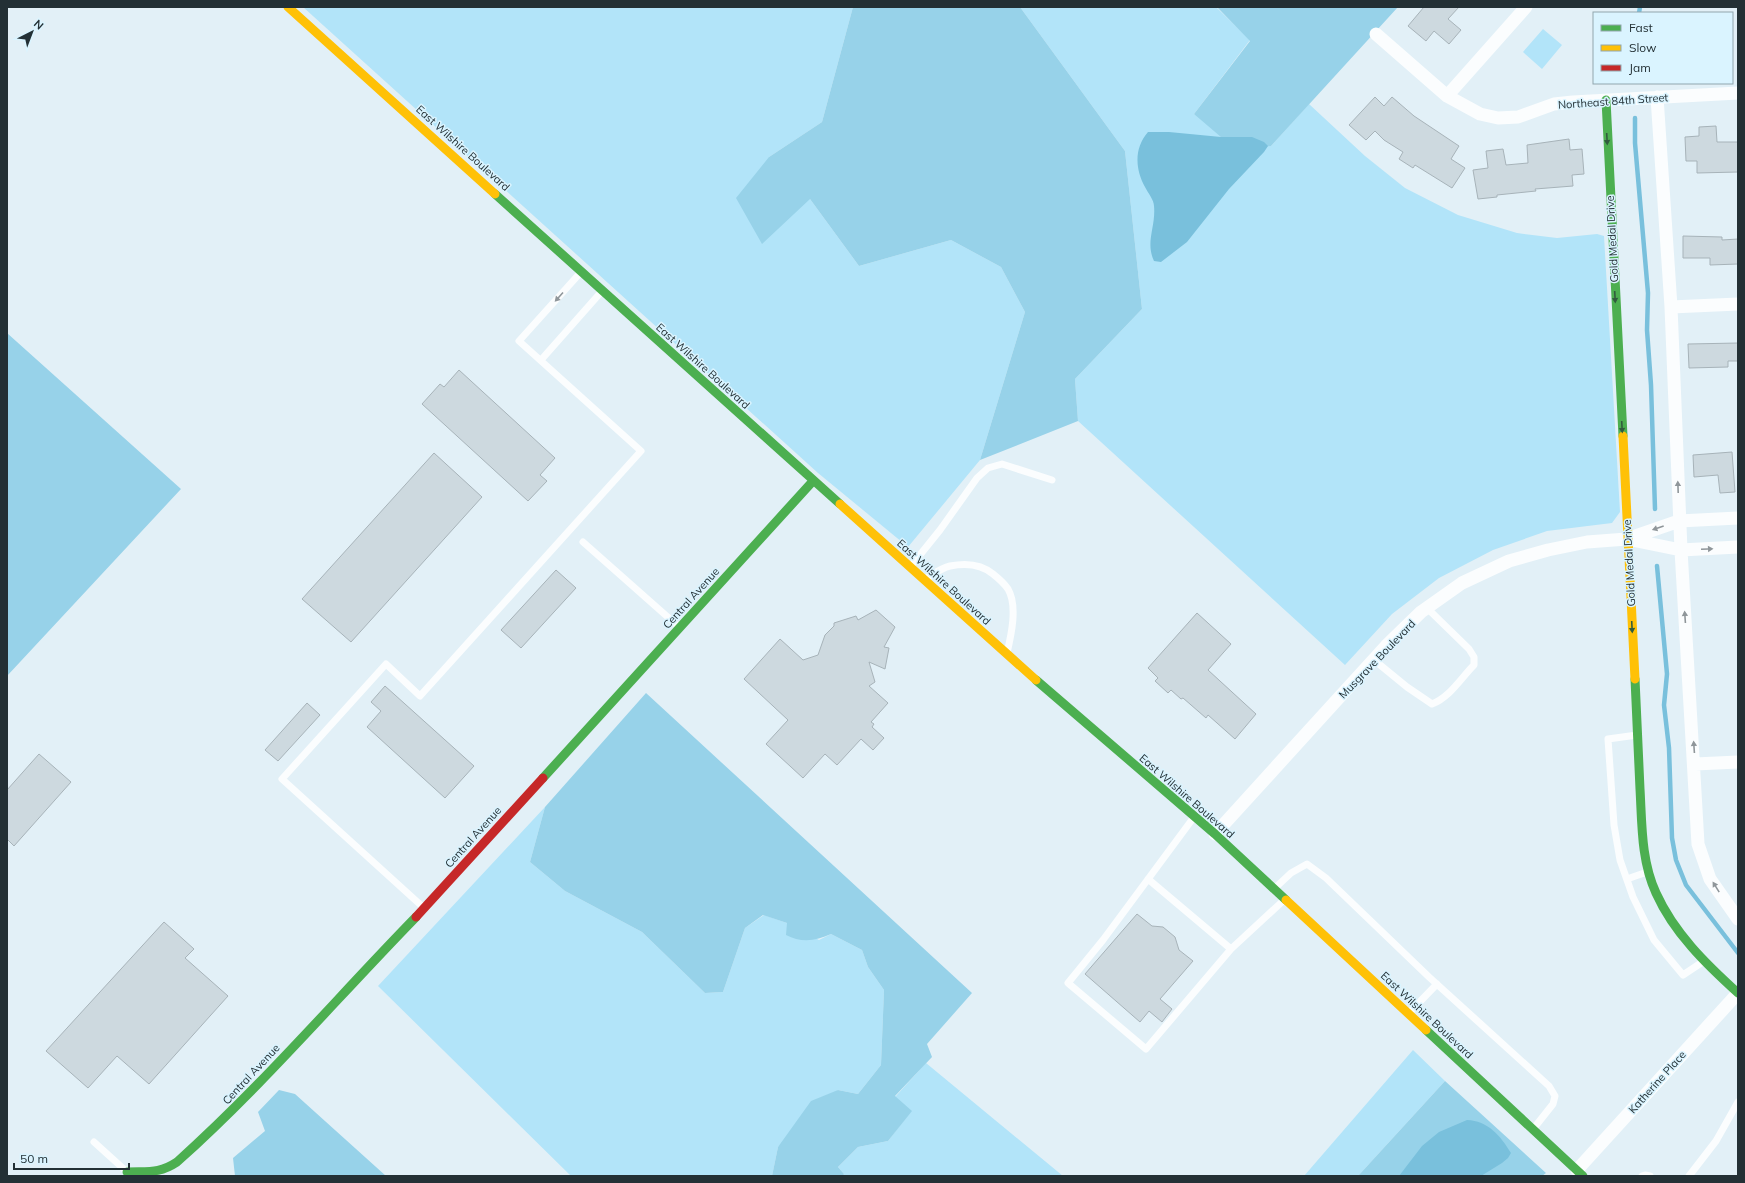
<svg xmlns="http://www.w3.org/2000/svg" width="1745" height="1183" viewBox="0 0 1745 1183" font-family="Mulish,sans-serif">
  <rect width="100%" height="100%" fill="#e2f0f7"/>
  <path fill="#b2e4f9" d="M 303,7 L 853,7 L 822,122 L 769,157 L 810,199 L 859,266 L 951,240 L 1001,267 L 1025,312 L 980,460 L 908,547 L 818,473 Z
    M 1020,7 L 1216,7 L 1250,40 L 1194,114 L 1271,146 L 1309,104 L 1365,156 L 1405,188 L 1458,215 L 1517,233 L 1557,238 L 1597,234 L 1604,236 L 1620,512 L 1612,523 L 1547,531 L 1493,550 L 1439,578 L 1392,614 L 1345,665 L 1078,421 L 1075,379 L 1142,309 L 1125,151 Z
    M 1543,29 L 1562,45 L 1542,69 L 1523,52 Z
    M 545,807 L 530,862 L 565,891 L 642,932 L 705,993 L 723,992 L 745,928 L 764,915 L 787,923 L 819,940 L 831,934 L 862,950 L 868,967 L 884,990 L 881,1065 L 858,1094 L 838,1090 L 778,1147 L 772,1176 L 571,1176 L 378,986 Z
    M 1413,1050 L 1445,1081 L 1358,1176 L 1304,1176 Z
    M 926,1063 L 1063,1176 L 843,1176 L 844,1174 L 838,1167 L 858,1147 L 888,1141 L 911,1111 L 895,1097 Z"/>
  <path fill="#97d2e9" d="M 853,7 L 1020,7 L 1125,151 L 1142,309 L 1075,379 L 1078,421 L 980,460 L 1025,312 L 1001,267 L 951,240 L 859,266 L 810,199 L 762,244 L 736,198 L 769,157 L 822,122 Z
    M 1217,7 L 1398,7 L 1271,146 L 1235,149 L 1194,114 L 1250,41 Z
    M 7,333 L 181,489 L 7,676 Z
    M 646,693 L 972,993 L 927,1044 L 932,1057 L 895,1096 L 912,1111 L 888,1141 L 858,1147 L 838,1167 L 844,1174 L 843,1176 L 772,1176 L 778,1147 L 811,1101 L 838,1090 L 858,1094 L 881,1065 L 884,990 L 868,967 L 862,950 L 831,934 C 816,941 801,943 786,935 L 787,923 L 763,915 L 745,928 L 723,992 L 705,993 L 642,932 L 565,891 L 530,862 L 545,807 Z
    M 1445,1081 L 1546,1173 L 1542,1176 L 1358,1176 Z
    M 279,1090 L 295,1094 L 386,1176 L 235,1176 L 233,1158 L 265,1131 L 258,1112 Z"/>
  <path fill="#79c0dc" d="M 1148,132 L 1169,132 L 1221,137 L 1252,137 L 1264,142 L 1268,146 L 1264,152 L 1229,189 L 1187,242 L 1161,262 L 1154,261 C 1145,242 1156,227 1154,206 C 1154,200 1148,193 1145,187 C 1135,169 1134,148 1148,132 Z
    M 1467,1120 C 1488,1121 1500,1135 1511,1153 L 1508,1158 L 1502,1163 L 1481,1176 L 1399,1176 L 1422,1146 L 1439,1132 Z"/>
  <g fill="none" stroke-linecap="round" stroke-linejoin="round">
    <path stroke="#79c0dc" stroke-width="4.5" d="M 1639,13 L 1640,7
      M 1635,118 L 1635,143 L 1648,293 L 1647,330 L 1651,385 L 1655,509
      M 1657,566 L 1667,674 L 1664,705 L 1669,748 L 1672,838 L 1676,860 L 1686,885 L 1738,953"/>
  </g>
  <path fill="#cdd9df" stroke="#a7b3b9" d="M 1424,7 L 1459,7 L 1448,19 L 1461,30 L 1449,44 L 1434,31 L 1426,41 L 1408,26 Z
    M 1375,97 L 1384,106 L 1392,97 L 1414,116 L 1459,146 L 1451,159 L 1465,168 L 1452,188 L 1415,165 L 1413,168 L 1399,159 L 1403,152 L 1384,140 L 1375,131 L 1366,140 L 1349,125 Z
    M 1716,126 L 1717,142 L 1738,142 L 1738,172 L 1697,173 L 1697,161 L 1686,161 L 1685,137 L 1699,136 L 1699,127 Z
    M 1569,139 L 1570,150 L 1582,149 L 1584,174 L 1572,175 L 1573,186 L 1535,189 L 1536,191 L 1497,195 L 1497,197 L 1478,199 L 1473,170 L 1488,168 L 1486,151 L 1503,149 L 1506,165 L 1528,163 L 1527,145 Z
    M 1683,236 L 1722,237 L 1722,240 L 1738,239 L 1738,264 L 1710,265 L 1710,258 L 1683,258 Z
    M 1738,343 L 1738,361 L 1728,361 L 1728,367 L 1689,368 L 1688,344 Z
    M 459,370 L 555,458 L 540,475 L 547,481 L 528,501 L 422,404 L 440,384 L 444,387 Z
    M 1732,452 L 1735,492 L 1720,493 L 1718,475 L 1694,477 L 1693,455 Z
    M 434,453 L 482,497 L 351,642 L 302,599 Z
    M 556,570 L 576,588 L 521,648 L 501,630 Z
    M 876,610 L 895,627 L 884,647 L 889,648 L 885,669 L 869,662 L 875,682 L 869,686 L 888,703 L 871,722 L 874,724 L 872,727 L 884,738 L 873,750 L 861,739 L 837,765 L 825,754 L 803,778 L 766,744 L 788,720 L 744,679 L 780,639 L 803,660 L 818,655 L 825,635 L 834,626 L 834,623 L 856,616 L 858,620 Z
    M 1197,613 L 1231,644 L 1208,670 L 1256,714 L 1235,739 L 1208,715 L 1206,718 L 1183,698 L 1181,699 L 1171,690 L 1168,693 L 1155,681 L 1158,678 L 1148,668 Z
    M 385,686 L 474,766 L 445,798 L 367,727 L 381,711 L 371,702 Z
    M 307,703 L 320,715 L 278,761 L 265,750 Z
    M 39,754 L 71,782 L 14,846 L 7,839 L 7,790 Z
    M 1137,914 L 1152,926 L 1163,927 L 1175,937 L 1179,950 L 1193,961 L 1160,999 L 1172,1009 L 1162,1022 L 1149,1011 L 1140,1022 L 1085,974 Z
    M 164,922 L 194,949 L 185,958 L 228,996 L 149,1084 L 117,1056 L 88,1088 L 46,1051 Z"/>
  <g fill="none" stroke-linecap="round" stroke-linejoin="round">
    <path stroke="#fbfdfe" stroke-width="7" d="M 541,360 L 602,291
      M 583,542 L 679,627
      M 911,566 L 940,530 L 977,478 L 988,468 L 1002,464 L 1052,480
      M 925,579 C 932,575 941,568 950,566 C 965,563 981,564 993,574 C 998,578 1004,583 1008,589 C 1018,606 1011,636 1007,653
      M 1374,660 L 1407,687 L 1432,704 C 1450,697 1461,678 1474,665 L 1474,657 L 1469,649 L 1427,608
      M 1637,735 L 1608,739 L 1614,825 L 1620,860 L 1633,897 L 1654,940 L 1683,975 L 1704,961
      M 1194,817 L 1103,940 L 1068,983 L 1146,1049 L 1231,949 L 1284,900
      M 1148,879 L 1231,949
      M 1627,879 L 1647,872
      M 1275,888 L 1291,873 L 1307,864 L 1326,878 L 1429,977 L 1549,1086 L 1555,1096 L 1553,1104 L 1534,1128
      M 424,908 L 282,779 L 386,664 L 420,696 L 641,451 L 519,341 L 581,272
      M 1408,1014 L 1437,984
      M 94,1142 L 126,1171
      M 1642,1176 L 1645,1175 L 1650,1176
      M 1689,1176 L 1716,1141 L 1738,1102"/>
    <path stroke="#fbfdfe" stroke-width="13" d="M 1376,34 L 1447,96 L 1480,114 L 1498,118 L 1518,117 L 1554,104 L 1573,102 L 1738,93
      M 1447,96 L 1526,7
      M 1657,97 L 1671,307 L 1681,550 L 1698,844 L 1710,879 L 1738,919
      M 1671,307 L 1738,304
      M 1627,539 L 1681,550 L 1738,547
      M 1695,764 L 1738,762
      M 1215,834 L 1386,646 L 1421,612 L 1462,583 L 1509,561 L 1548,550 L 1587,542 L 1627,539 L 1679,521 L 1738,518
      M 1577,1170 L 1738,993"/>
    <path stroke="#4caf50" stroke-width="9" d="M 1606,100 L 1623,436
      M 495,194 L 840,504
      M 1635,679 C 1637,716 1638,752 1640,789 C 1642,823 1641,861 1656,893 C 1674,933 1706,964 1738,993
      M 1036,680 L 1215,834 L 1286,900
      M 543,778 L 813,481
      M 1426,1030 L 1583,1176
      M 127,1172 C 148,1171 159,1174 177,1162 C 262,1086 336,999 416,917"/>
    <path stroke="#ffc107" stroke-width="9" d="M 288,7 L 495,194
      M 1623,436 L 1635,679
      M 840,504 L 1036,680
      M 1286,900 L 1426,1030"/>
    <path stroke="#c62828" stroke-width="9" d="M 416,917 L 543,778"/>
  </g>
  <defs><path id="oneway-solid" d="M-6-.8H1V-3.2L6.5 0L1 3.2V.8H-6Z"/></defs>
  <g fill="#315c3e">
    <use href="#oneway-solid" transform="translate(1607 139) rotate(87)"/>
    <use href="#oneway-solid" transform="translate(1615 297) rotate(87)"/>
    <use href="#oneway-solid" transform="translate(1622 427) rotate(87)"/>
    <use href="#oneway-solid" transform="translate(1632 627) rotate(87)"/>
  </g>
  <g fill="#8f969a">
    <use href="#oneway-solid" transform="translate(559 297) rotate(132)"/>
    <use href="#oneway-solid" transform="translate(1678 487) rotate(-92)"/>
    <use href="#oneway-solid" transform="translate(1658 528) rotate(161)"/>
    <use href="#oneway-solid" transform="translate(1707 549) rotate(-3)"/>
    <use href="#oneway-solid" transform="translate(1685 617) rotate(-94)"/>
    <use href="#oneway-solid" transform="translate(1694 747) rotate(-94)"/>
    <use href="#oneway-solid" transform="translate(1716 887) rotate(-122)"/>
  </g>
  <g text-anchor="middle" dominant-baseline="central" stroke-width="3" stroke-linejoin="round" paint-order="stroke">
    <g font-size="11" fill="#233035" stroke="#daf4ff">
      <text transform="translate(1613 101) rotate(-4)">Northeast 84th Street</text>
      <text transform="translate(463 148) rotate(42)">East Wilshire Boulevard</text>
      <text transform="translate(1612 239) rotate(-93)">Gold Medal Drive</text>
      <text transform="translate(703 366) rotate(42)">East Wilshire Boulevard</text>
      <text transform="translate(1629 563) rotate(-93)">Gold Medal Drive</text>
      <text transform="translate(944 582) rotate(42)">East Wilshire Boulevard</text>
      <text transform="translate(691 598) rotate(-48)">Central Avenue</text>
      <text transform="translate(1377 659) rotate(-46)">Musgrave Boulevard</text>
      <text transform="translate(1187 796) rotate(41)">East Wilshire Boulevard</text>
      <text transform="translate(473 837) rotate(-48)">Central Avenue</text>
      <text transform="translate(1427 1015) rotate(43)">East Wilshire Boulevard</text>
      <text transform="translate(251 1074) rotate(-47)">Central Avenue</text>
      <text transform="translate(1657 1082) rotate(-48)">Katherine Place</text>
    </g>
  </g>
  <rect width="1745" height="1183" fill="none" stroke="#233035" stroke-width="16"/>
  <rect x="1593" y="12" width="140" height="72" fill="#daf4ff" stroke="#91a6ae"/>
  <rect x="1601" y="25" width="20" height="6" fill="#4caf50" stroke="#91a6ae"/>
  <text x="1629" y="32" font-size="12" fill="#233035">Fast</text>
  <rect x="1601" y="45" width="20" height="6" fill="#ffc107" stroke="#91a6ae"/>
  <text x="1629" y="52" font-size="12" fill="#233035">Slow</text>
  <rect x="1601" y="65" width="20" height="6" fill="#c62828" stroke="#91a6ae"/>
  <text x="1629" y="72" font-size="12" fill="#233035">Jam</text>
  <g transform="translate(32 32) rotate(42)" stroke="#daf4ff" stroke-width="3" paint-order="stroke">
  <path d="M0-3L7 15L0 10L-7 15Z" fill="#233035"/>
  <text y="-6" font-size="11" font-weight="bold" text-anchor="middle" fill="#233035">N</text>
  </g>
  <path d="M14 1163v6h115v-6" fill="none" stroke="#233035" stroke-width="2"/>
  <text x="20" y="1163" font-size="12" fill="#233035" stroke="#daf4ff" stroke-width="3" paint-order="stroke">50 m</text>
</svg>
